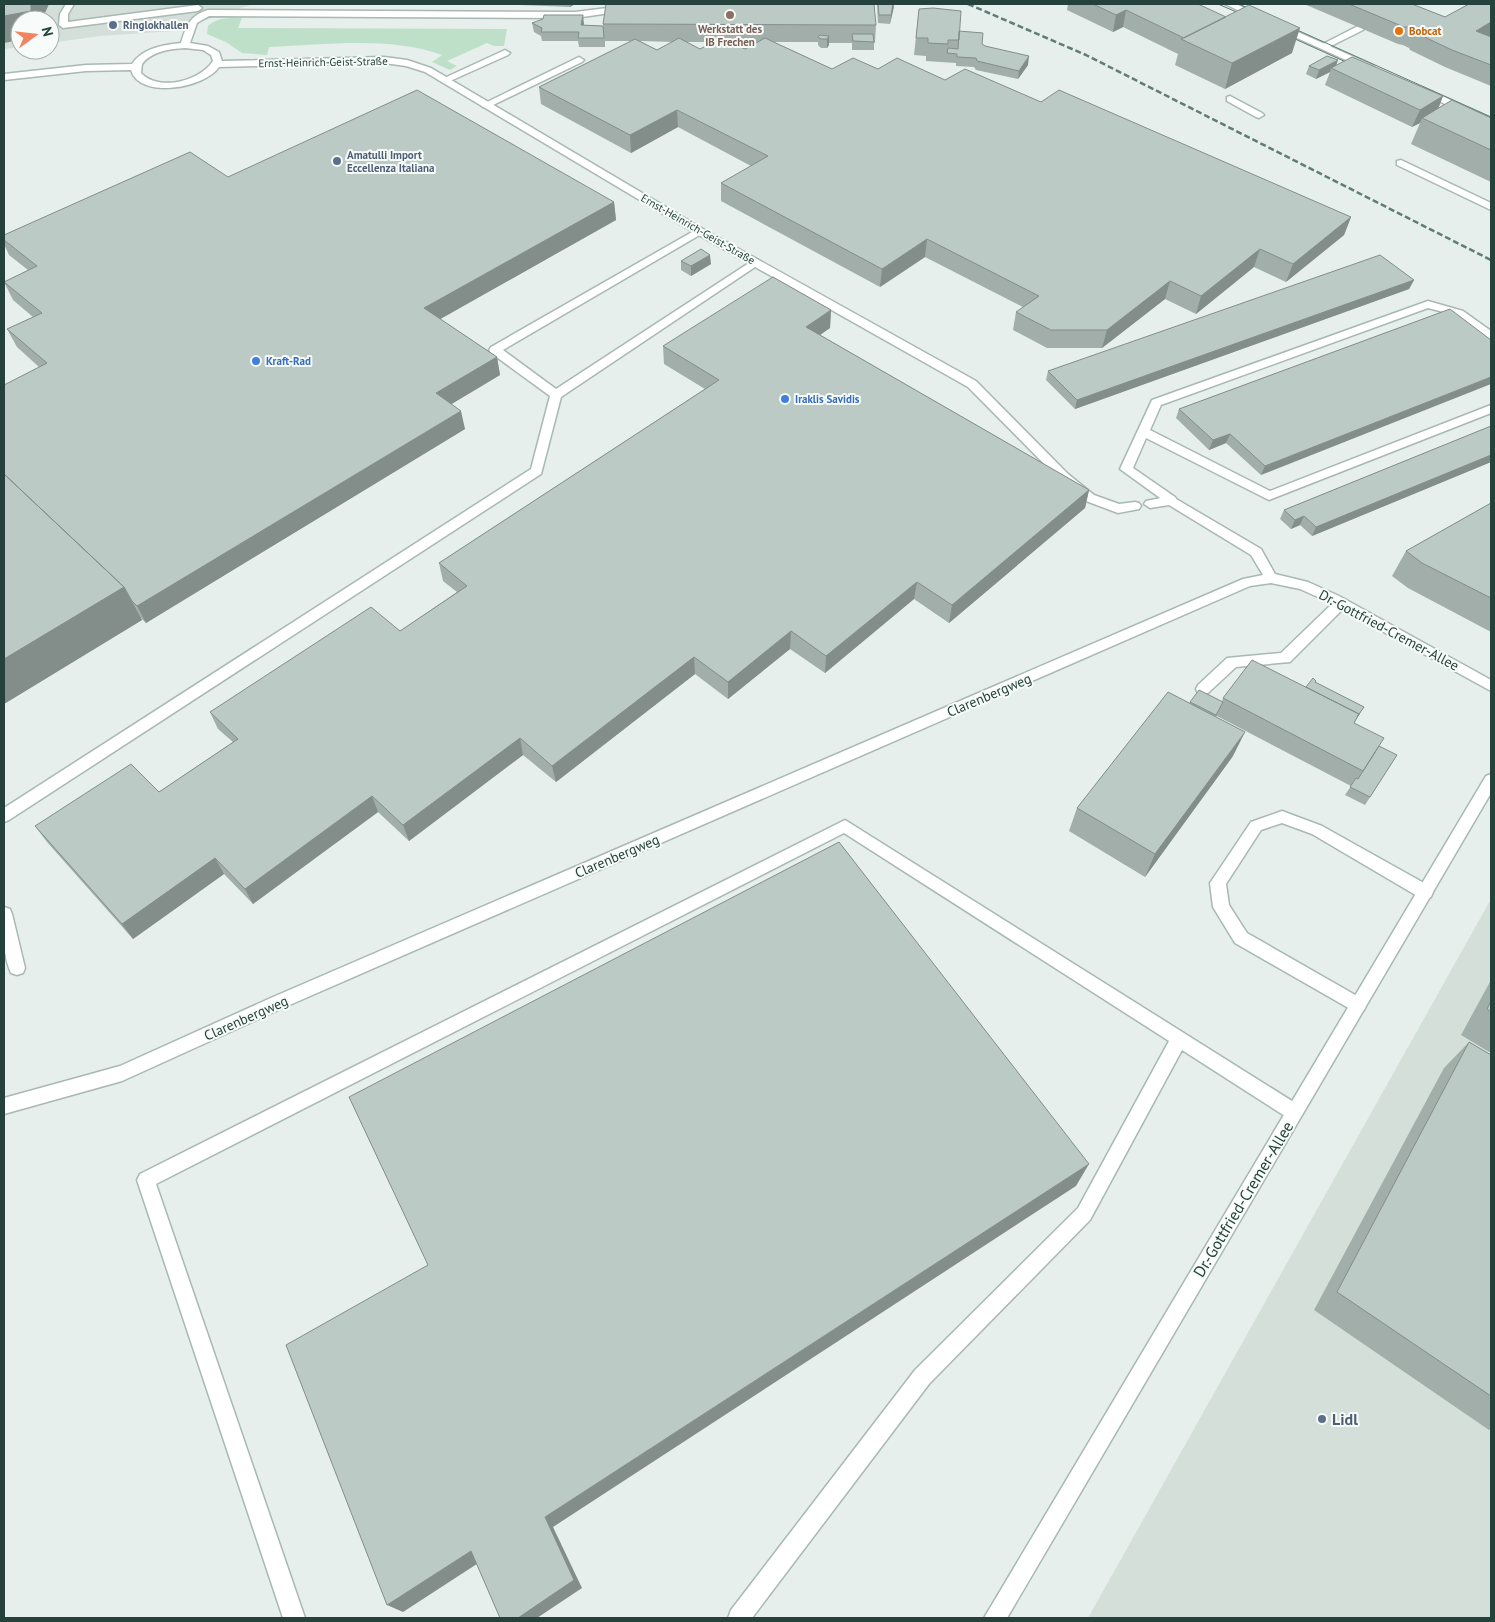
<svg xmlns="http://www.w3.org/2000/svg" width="1495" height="1622" viewBox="0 0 1495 1622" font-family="'PT Sans',sans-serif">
  <rect width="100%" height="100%" fill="#e6efeb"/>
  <path fill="#d4dfda" d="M 4,4 L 253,4 L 174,31 L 100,36 L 50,43 L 50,20 L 20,20 L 20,47 L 4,49 Z
    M 1491,899 L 1491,1618 L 1088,1618 Z"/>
  <path fill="#bfe0c8" d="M 242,18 L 238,28 L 507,29 L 504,46 L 494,46 L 487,43 L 447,61 L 457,66 L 450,70 L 432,62 L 442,55 C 388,36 326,45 269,47 L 267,55 L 242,53 L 226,42 L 207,34 L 208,26 C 217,17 230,18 242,18 Z"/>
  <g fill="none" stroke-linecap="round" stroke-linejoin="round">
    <g stroke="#a8b8b2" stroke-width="3">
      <path id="lane" d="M 66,4 L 74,4 L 68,14 L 68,22 L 198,5 L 202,8 L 198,11 L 63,28 L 59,25 L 60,14 Z
        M 1360,25 L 1364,28 L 1363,30 L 1327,48 L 1321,48 L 1319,46 Z
        M 505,50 L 510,53 L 508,55 L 448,82 L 442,82 L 440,80 Z
        M 579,57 L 584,60 L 582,62 L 489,107 L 483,107 L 481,105 Z
        M 1230,96 L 1262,113 L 1264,115 L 1259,118 L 1256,117 L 1227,101 L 1227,97 Z
        M 1401,160 L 1491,203 L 1491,210 L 1397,165 L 1397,161 Z
        M 699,228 L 704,231 L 703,233 L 503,350 L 556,389 L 752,261 L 756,260 L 761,263 L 561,397 L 541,474 L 9,820 L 4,822 L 4,808 L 531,469 L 550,396 L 491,353 L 489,350 L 491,347 Z
        M 1428,301 L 1463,311 L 1491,331 L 1491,339 L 1487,338 L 1455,315 L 1428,308 L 1161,405 L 1150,430 L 1270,491 L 1491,405 L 1491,413 L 1269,500 L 1146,438 L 1133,468 L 1175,497 L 1177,500 L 1175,503 L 1167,503 L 1120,469 L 1152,400 Z
        M 1341,598 L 1346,600 L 1348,603 L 1346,606 L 1290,662 L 1236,667 L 1208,693 L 1203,694 L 1198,693 L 1196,689 L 1198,685 L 1227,658 L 1281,653 L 1336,600 Z
        M 1282,811 L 1322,826 L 1431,887 L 1433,892 L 1431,897 L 1425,899 L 1419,897 L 1312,834 L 1282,823 L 1261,830 L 1226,884 L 1229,905 L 1247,933 L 1364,1000 L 1366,1005 L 1364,1010 L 1358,1012 L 1352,1010 L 1235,943 L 1213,907 L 1210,883 L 1251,822 Z
        M 845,820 L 1300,1106 L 1303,1112 L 1300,1118 L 1294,1120 L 1288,1118 L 1182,1050 L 1090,1220 L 929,1384 L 752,1618 L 728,1618 L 731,1610 L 915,1370 L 1078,1208 L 1169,1041 L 844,833 L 156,1184 L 305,1618 L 283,1618 L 137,1180 L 140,1174 Z
        M 4,907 L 10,909 L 12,914 L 25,968 L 23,973 L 17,975 L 11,973 C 2,953 3,929 4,907 Z"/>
    </g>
    <g stroke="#a8b8b2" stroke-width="3">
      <path id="street" d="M 639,4 L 657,4 L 653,7 L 575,18 L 209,16 L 197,23 L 190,43 L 208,46 L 219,52 L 222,61 L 384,57 L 407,60 L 431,68 L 703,229 L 976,381 L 1068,474 L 1094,495 L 1119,504 L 1135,502 L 1139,503 L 1141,506 L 1139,509 L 1118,513 L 1086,501 L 1060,480 L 968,387 L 695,233 L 425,72 L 406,66 L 384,63 L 219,67 C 205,88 140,100 131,70 L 86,71 L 4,80 L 4,74 L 86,65 L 132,64 C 143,48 163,45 181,43 C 186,26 190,15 208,10 L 575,12 ZM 185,48 L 203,50 L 211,55 L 213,61 C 200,81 159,92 141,73 L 142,64 C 152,51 170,49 185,48 Z
        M 1225,4 L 1236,4 L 1263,17 L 1262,19 L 1256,19 Z
        M 1280,24 L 1372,65 L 1374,67 L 1369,70 L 1366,69 L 1277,29 L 1277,25 Z
        M 1424,88 L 1491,118 L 1491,125 L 1421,93 L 1421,89 Z
        M 1171,496 L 1261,549 L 1275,574 L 1308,582 L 1339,596 L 1491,680 L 1491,691 L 1329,602 L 1300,589 L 1271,583 L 1250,586 L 285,1007 L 122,1081 L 4,1114 L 4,1098 L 120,1066 L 273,997 L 1243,579 L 1263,575 L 1251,555 L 1169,505 L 1150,508 L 1144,504 L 1146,501 Z
        M 1491,774 L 1491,793 L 1007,1618 L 984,1618 L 1486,776 Z"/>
    </g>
    <use href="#lane" fill="#fff" fill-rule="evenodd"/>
    <use href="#street" fill="#fff" fill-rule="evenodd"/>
    <path stroke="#5f7d75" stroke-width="1" d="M 1218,4 L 1248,17
      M 1239,4 L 1259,13
      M 1286,25 L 1491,117
      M 1284,34 L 1357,67"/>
    <path stroke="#5f7d75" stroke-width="2.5" stroke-dasharray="6 3" stroke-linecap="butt" d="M 968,4 L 1086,55 L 1491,260"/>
  </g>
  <path fill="#a1aea9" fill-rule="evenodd" d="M 498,4 L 575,4 L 570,7 Z
    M 877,4 L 894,4 L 890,24 L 878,23 Z
    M 1068,4 L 1198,4 L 1292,53 L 1225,89 L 1175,65 L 1178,54 L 1123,27 L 1113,32 L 1067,10 Z
    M 1304,4 L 1412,4 L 1445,17 L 1465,6 L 1466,4 L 1491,4 L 1491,35 L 1490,36 L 1491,37 L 1491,86 L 1445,67 L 1410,50 L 1409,48 L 1403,45 L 1398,44 Z
    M 919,9 L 959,31 L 985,46 L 1028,65 L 1018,79 L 976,70 L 974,67 L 956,66 L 956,63 L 926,61 L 926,56 L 914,55 Z
    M 583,15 L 583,25 L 603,26 L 603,24 L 876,25 L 875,43 L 874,43 L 874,50 L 852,50 L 852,43 L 829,43 L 829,45 L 827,48 L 821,48 L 818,45 L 818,42 L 774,42 L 832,69 L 878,69 L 945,80 L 1041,102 L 1351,217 L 1344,235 L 1286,282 L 1254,267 L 1196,314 L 1165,299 L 1102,348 L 1047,348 L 1013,330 L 1016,312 L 1023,307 L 925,257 L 880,287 L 721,201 L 721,183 L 751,166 L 678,127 L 631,153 L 541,104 L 539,87 L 631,41 L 605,41 L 605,47 L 579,47 L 578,41 L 542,41 L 541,36 L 534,32 L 532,23 ZM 640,41 L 673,42 L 657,50 ZM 686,42 L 714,42 L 700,49 ZM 730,42 L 757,42 L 745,49 Z
    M 1336,65 L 1443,96 L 1438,109 L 1491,118 L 1491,182 L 1411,144 L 1420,123 L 1412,127 L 1325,85 L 1330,72 L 1316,79 L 1306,74 L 1309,66 Z
    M 228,177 L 614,202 L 616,220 L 440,319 L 497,357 L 500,375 L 451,404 L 465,429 L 146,623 L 141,618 L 142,620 L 4,704 L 39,367 L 17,347 L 7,329 L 33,317 L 13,300 L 4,282 L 28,270 L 9,255 L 4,244 L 4,235 Z
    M 681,261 L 711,264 L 691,276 L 681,270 Z
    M 1414,280 L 1409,289 L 1075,409 L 1046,380 L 1048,371 Z
    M 1450,309 L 1261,475 L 1226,443 L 1209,450 L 1176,418 L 1179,409 Z
    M 831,310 L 830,328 L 820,335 L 1089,490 L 1085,508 L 949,623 L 914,599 L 825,673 L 790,649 L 728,699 L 695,674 L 556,782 L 523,755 L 409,841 L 378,812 L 253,904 L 224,874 L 133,939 L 47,842 L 35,826 L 159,792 L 233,742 L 218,729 L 210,712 L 400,631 L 457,592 L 443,581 L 439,563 L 705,389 L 664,364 L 663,346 Z
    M 1491,426 L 1491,462 L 1312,536 L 1300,525 L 1291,529 L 1280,519 L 1284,510 Z
    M 1491,503 L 1491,632 L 1408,588 L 1392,576 L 1406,551 Z
    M 1316,681 L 1315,682 L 1364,707 L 1354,723 L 1379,747 L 1397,755 L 1365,805 L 1345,795 L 1351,786 L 1217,716 L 1216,717 L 1233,756 L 1145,877 L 1069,831 L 1077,808 L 1190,702 L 1222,702 L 1223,698 L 1306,687 Z
    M 1491,980 L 1491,1053 L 1461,1035 Z
    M 1469,1042 L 1491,1055 L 1491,1429 L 1489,1430 L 1314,1310 L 1444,1068 Z"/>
  <path fill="#838d89" d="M 31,4 L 49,4 L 42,20 L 20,20 L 20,40 L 4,43 L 4,16 Z
    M 570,4 L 575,4 L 570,7 Z
    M 893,4 L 894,7 L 890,24 L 891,15 Z
    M 1126,10 L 1123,27 L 1113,32 L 1116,15 Z
    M 583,15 L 584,24 L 582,34 L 581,25 Z
    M 1491,22 L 1491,35 L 1479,42 L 1476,31 Z
    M 1300,28 L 1292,53 L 1225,89 L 1232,63 Z
    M 829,36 L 829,45 L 827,48 L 827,39 Z
    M 1029,56 L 1028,65 L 1018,79 L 1019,71 Z
    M 1338,60 L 1335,69 L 1331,68 L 1330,72 L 1316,79 L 1319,70 Z
    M 1443,96 L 1436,114 L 1422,118 L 1420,123 L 1412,127 L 1420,110 Z
    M 677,110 L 678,127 L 631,153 L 630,135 Z
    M 614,202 L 616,220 L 428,326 L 424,308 Z
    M 1351,217 L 1344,235 L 1286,282 L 1293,264 Z
    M 927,239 L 925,257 L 880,287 L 882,269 Z
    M 1260,249 L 1254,267 L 1196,314 L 1201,296 Z
    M 710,255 L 711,264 L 691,276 L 691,266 Z
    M 1414,280 L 1409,289 L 1075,409 L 1077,400 Z
    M 1170,281 L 1165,299 L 1102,348 L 1107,330 Z
    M 831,310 L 830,328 L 805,345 L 806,327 Z
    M 497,357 L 500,375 L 440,411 L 436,393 Z
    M 1491,377 L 1491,384 L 1261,475 L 1265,466 Z
    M 461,411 L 465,429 L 146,623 L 137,606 Z
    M 1230,434 L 1226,443 L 1209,450 L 1213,440 Z
    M 1491,455 L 1491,462 L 1312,536 L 1316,527 Z
    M 1089,490 L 1085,508 L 949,623 L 952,605 Z
    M 1304,516 L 1300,525 L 1291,529 L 1295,520 Z
    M 917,582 L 914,599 L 825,673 L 826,656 Z
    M 124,587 L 142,620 L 4,704 L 4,659 Z
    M 791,631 L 790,649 L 728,699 L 728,682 Z
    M 694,657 L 695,674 L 556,782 L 552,766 Z
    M 1245,732 L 1233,756 L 1145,877 L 1155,854 Z
    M 520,738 L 523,755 L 409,841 L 403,825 Z
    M 372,796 L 378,812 L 253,904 L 245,889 Z
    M 215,858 L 224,874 L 133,939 L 122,924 Z
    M 1089,1164 L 1076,1186 L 553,1527 L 582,1588 L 537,1618 L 518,1618 L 545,1517 Z
    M 471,1551 L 483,1560 L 403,1612 L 387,1605 Z"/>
  <path fill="#bbcac4" stroke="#838d89" d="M 4,4 L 31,4 L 31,11 L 4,16 Z
    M 606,4 L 874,4 L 876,25 L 603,24 Z
    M 878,4 L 893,4 L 891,15 L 879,15 Z
    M 1093,4 L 1198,4 L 1226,17 L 1184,38 L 1126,10 L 1116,15 Z
    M 1349,4 L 1412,4 L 1445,17 L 1469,4 L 1491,4 L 1491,22 L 1476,31 L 1491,37 L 1491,65 L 1452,50 L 1416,33 L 1416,31 L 1409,27 L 1404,27 Z
    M 1249,5 L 1300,28 L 1232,63 L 1181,39 Z
    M 933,8 L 961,11 L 959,40 L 948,40 L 948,44 L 928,43 L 928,38 L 916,38 L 919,9 Z
    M 544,15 L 583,15 L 581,25 L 603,26 L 604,38 L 578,38 L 579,32 L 541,32 L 542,28 L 532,23 L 543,19 Z
    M 959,31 L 983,33 L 982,44 L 985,46 L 1029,56 L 1019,71 L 977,61 L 976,58 L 957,57 L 957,54 L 947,53 L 948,48 L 958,49 Z
    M 852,34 L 873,34 L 874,42 L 853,41 Z
    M 820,35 L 829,36 L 827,39 L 821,39 L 818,37 Z
    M 679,38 L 700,49 L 721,38 L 745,49 L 765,38 L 832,69 L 853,58 L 878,69 L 897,58 L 945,80 L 965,69 L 1041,102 L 1059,90 L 1351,217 L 1293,264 L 1260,249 L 1201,296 L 1170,281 L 1107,330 L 1051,330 L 1016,312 L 1039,296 L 927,239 L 882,269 L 721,183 L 768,156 L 677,110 L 630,135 L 539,87 L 635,39 L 657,50 Z
    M 1327,56 L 1338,60 L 1319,70 L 1309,66 Z
    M 1352,57 L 1443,96 L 1420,110 L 1331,68 Z
    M 417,90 L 614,202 L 424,308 L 497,357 L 436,393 L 461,411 L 137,606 L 132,601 L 124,587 L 4,474 L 4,385 L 47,363 L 7,329 L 42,313 L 4,282 L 37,266 L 4,240 L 4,235 L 190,152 L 228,177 Z
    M 1452,100 L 1491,118 L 1491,150 L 1422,118 Z
    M 701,249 L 710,255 L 691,266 L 681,261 Z
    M 1380,255 L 1414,280 L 1077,400 L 1048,371 Z
    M 773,277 L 831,310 L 806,327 L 1089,490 L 952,605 L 917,582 L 826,656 L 791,631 L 728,682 L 694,657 L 552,766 L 520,738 L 403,825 L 372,796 L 245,889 L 215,858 L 122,924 L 35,826 L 131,764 L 159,792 L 238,739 L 210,712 L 371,607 L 400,631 L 467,586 L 439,563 L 719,380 L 663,346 Z
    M 1450,309 L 1491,340 L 1491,377 L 1265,466 L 1230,434 L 1213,440 L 1179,409 Z
    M 1491,426 L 1491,455 L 1316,527 L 1304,516 L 1295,520 L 1284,510 Z
    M 4,474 L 124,587 L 4,659 Z
    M 1491,503 L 1491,598 L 1422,563 L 1406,551 Z
    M 1252,660 L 1359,714 L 1354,723 L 1384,738 L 1363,771 L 1223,698 Z
    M 1313,678 L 1316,681 L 1315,682 L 1364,707 L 1357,717 L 1359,714 L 1306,687 Z
    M 1199,690 L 1223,702 L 1216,715 L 1190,702 Z
    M 1168,692 L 1245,732 L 1155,854 L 1077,808 Z
    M 1379,746 L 1397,755 L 1370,797 L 1350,787 L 1356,778 L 1358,779 Z
    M 839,842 L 1089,1164 L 545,1517 L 574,1580 L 518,1618 L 500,1618 L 471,1551 L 387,1605 L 286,1345 L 428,1265 L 349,1097 Z
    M 1491,1001 L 1491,1012 L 1487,1009 Z
    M 1469,1042 L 1491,1055 L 1491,1396 L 1337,1292 Z"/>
  <circle fill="#8d6e63" stroke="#f7fbf9" stroke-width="2" cx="730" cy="15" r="5"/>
  <g fill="#5c6f8a" stroke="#f7fbf9" stroke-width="2">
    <circle cx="113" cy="25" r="5"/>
    <circle cx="337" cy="161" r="5"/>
    <circle cx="1322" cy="1419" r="5"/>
  </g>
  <circle fill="#e8710a" stroke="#f7fbf9" stroke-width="2" cx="1399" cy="31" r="5"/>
  <g fill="#3f7fe0" stroke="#f7fbf9" stroke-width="2">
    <circle cx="256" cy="361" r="5"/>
    <circle cx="785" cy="399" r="5"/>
  </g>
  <g text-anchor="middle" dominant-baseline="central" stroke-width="4" stroke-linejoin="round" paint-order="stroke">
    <g font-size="11" font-weight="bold" fill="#4e5e75" stroke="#f7fbf9" text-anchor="start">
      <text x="123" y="25">Ringlokhallen</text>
      <text x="347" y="155">Amatulli Import<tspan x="347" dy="13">Eccellenza Italiana</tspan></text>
    </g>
    <g font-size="11" font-weight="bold" fill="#785e54" stroke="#f7fbf9">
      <text x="730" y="29">Werkstatt des<tspan x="730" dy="13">IB Frechen</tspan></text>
    </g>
    <g font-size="11" font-weight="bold" fill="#c56008" stroke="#f7fbf9" text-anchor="start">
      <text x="1409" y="31">Bobcat</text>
    </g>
    <g font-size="11" fill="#24423a" stroke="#f7fbf9">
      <text transform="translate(323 62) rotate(-1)">Ernst-Heinrich-Geist-Straße</text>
      <text transform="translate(698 229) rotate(30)">Ernst-Heinrich-Geist-Straße</text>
    </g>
    <g font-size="11" font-weight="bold" fill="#366cbe" stroke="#f7fbf9" text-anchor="start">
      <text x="266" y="361">Kraft-Rad</text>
      <text x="795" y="399">Iraklis Savidis</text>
    </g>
    <g font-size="14" fill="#24423a" stroke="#f7fbf9">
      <text transform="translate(1389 630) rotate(28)">Dr.-Gottfried-Cremer-Allee</text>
      <text transform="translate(989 695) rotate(-23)">Clarenbergweg</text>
      <text transform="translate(617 856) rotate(-23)">Clarenbergweg</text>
      <text transform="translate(246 1018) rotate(-24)">Clarenbergweg</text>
    </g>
    <g font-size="16" fill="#24423a" stroke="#f7fbf9">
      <text transform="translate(1243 1199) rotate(-59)">Dr.-Gottfried-Cremer-Allee</text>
    </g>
    <g font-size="16" font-weight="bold" fill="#4e5e75" stroke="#f7fbf9" text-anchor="start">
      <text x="1332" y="1419">Lidl</text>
    </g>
  </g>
  <rect width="1495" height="1622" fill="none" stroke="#24423a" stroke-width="10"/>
  <g transform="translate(35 35) rotate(75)"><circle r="24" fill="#f7fbf9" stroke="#a3b1ad"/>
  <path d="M0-4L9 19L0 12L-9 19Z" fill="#f4845f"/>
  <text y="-8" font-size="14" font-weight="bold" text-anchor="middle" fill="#24423a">N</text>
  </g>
</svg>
